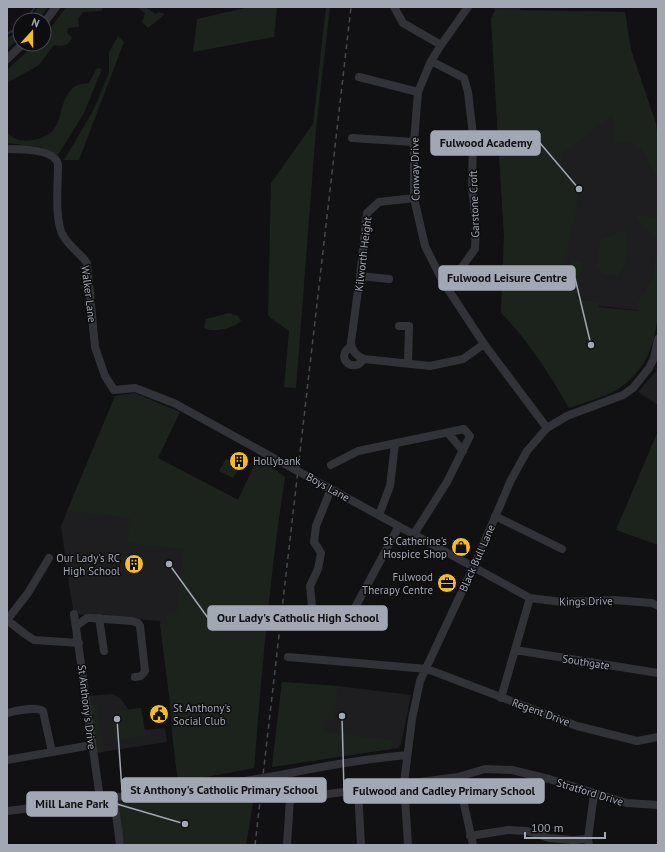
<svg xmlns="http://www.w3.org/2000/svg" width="665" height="852" viewBox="0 0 665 852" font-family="'PT Sans',sans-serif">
  <rect width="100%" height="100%" fill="#111113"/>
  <path fill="#1e1d20" d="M 491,7 L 521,7 L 520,10 L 625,12 L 631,50 L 656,124 L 658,142 L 658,311 L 646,313 L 634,310 L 599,306 L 599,302 L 577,299 L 578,290 L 501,313 L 504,236 L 491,19 L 495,10 Z
    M 658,364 L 658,405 L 638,392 L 657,370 L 656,369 Z
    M 134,393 L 180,412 L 158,458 L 238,500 L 258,457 L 285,477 L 276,537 L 264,642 L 254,768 L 178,782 L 173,741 L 170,702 L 160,621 L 74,614 L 70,592 L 61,526 L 115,396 Z
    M 282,682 L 338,686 L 411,695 L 401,744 L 398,748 L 272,767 Z
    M 113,694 L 120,698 L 129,710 L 141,708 L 144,730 L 165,728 L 167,742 L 96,753 L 88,696 Z"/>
  <path fill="#1c231d" d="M 38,7 L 48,7 L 39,20 L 30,20 Z
    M 66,7 L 104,7 L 101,11 L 83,12 L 78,19 L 79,27 L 68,28 L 67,33 L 72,38 C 68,46 63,47 54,45 L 39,65 L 7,83 L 7,70 L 35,44 L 44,44 L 44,35 L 50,29 Z
    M 137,7 L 145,7 L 156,14 L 158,12 L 165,14 L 148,28 L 142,22 L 145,13 Z
    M 249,7 L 277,7 L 274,37 L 193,52 L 197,19 Z
    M 326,7 L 330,7 L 316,129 L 296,388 L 284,387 L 289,331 L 268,316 L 271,183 L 313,124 Z
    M 495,10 L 625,12 L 631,50 L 656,124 L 658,142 L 658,175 L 654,174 L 642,149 L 630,141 L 614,141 L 613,117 L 608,118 L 561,155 L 562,167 L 574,180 L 580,191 L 559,287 L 578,290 L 577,299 L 600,302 L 599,307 L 639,311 L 637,303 L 648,287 L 653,275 L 655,257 L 658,256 C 658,298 665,352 627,382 C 623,385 619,389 615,391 C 601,398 584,403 569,408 C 549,374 529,341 501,313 L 504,236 L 491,19 Z
    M 20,31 L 20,38 L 7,49 L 7,38 Z
    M 118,36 L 124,42 L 79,160 L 64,160 L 93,111 L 109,73 L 109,52 Z
    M 97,68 L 102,69 L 84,113 L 58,155 L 41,147 L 7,143 L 7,133 C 16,140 21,142 33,140 C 68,134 54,108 72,89 C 76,84 83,84 89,83 Z
    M 639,214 L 658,218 L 658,241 L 652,234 L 635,217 L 639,216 Z
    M 627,229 L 627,261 L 617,277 L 604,274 L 596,266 L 601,239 Z
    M 571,259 L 582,262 L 579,285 L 571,284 L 567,280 Z
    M 229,313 L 238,316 L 241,321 C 232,329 215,333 204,328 L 206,319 Z
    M 134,393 L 180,412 L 158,458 L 238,500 L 258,457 L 285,477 C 270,573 262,671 254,768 L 178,782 L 173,741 L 170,702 L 160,624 L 167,624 L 166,612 L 177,614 L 183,549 L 127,543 L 130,518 L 67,511 L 115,396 Z
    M 658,431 L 658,545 L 616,530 Z
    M 226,459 L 240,466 L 233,478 L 219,471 Z
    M 282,682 L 338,686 L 333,720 L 325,720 L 324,732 L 389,739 L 393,740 L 390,749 L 272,767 Z
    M 90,705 L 97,705 L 104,752 L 96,753 Z
    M 141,708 L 146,736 L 115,741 L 111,715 L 116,714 L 116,711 Z
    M 256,785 L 246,845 L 124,845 L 117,802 Z"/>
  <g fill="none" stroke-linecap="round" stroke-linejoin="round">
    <path stroke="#282f37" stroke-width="1.5" d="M 26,20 L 35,7
      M 7,34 L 20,26"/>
    <path stroke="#323338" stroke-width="8" d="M 394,7 L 403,23 L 441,45
      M 468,7 L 441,45 L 431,61 L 418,92 L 414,142 L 414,198 L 425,246 L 442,280 L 484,344 L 547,428
      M 44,23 L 56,7
      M 7,59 L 23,44
      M 431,61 L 464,78 L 468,92 L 473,135 L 472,188 L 476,223 L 475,249 L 461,268 L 442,280
      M 359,77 L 418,92
      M 352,138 L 414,142
      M 7,149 C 19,149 49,149 56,160 C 58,162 58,164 58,166 C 58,183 54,224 64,237 C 70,247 80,253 87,263 L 95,347 L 105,376 L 114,390 L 135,388 L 174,403 L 279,461
      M 414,198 L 379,202 L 367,213 L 360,276 L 351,342 C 351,351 357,356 364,359 L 430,366 L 463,359 L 484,344
      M 360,276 L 389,279
      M 399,326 L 409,326 L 408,363
      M 351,346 C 334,357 353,375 364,359
      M 448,433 L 463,451
      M 331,465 L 358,451 L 464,429 L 470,436 L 447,482 L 414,534
      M 307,476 L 530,598 L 562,602 L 614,600 L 652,603 L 658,606
      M 379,515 L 390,486 L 395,444
      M 495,516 L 562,549
      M 312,606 L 310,586 L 318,569 L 321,553 L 314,542 L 316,526 L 331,489
      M 74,614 L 100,799
      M 351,615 L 399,526
      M 99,618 L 104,651
      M 7,620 L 25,634 L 34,640 L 79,643
      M 7,620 L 28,593 L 49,558
      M 76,626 L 87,618 L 91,618 L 132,621 L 138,623 L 140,626 L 145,671 C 142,676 140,677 135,677
      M 515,650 L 658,673
      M 288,657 L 427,669 L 577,726 L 637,741 L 658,737
      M 501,698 L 530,598
      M 7,713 C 17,711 34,706 43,711 L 52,752
      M 7,760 L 86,746
      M 281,775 C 323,766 365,759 407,755
      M 458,777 L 473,845
      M 358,789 L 361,845
      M 114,798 L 120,845
      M 7,811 L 238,782
      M 470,836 L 508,830 L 527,831 L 549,838 L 573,840 L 588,839
      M 287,845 L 290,799 L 458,777 L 485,769 L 512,770 L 549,779 L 627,803 L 658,805
      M 408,845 L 404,783 L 412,719 L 420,681 L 474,566 L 511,480 L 527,451 L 547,428 L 567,416 L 623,395 L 633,388 L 649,368 L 654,358 L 658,339
      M 589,845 L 588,839 L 594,794"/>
    <path stroke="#47494f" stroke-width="1.5" stroke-dasharray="5 4" stroke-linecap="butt" d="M 255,845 L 351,7"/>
    <path stroke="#323338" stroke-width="8" d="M 279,461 L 307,476
      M 238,782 L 281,775"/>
  </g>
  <defs>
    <g id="building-disc" transform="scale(1)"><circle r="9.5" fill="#f6bc27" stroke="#0d0c0e"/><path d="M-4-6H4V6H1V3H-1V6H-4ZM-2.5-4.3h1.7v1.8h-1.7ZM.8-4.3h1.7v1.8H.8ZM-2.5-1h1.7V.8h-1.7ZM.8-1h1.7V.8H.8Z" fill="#111"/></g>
    <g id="shop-disc" transform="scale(1)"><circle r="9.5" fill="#f6bc27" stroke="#0d0c0e"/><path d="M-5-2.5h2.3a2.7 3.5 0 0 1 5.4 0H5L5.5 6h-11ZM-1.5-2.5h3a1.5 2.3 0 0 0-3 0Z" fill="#111"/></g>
    <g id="office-disc" transform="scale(1)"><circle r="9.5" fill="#f6bc27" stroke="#0d0c0e"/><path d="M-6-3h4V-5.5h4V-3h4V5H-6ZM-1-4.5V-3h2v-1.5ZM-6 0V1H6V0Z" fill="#111"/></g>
    <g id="civic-disc" transform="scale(1)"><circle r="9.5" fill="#f6bc27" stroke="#0d0c0e"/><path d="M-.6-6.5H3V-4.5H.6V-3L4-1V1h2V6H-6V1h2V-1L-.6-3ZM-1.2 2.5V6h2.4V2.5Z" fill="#111"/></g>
  </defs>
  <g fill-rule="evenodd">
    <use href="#building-disc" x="239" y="461"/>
    <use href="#shop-disc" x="461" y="547"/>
    <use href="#building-disc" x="134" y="564"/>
    <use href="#office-disc" x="447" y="583"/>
    <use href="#civic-disc" x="159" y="714"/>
  </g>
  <g text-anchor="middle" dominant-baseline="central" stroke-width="3" stroke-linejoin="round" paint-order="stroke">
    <g font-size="11" fill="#a2a7b4" stroke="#0d0c0e">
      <text transform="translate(415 169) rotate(-91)">Conway Drive</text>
      <text transform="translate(474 204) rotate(-92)">Garstone Croft</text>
      <text transform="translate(363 254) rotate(-83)">Kilworth Height</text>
      <text transform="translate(89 294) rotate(83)">Walker Lane</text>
      <text transform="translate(328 487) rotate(29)">Boys Lane</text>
      <text transform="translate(477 558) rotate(-66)">Black Bull Lane</text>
      <text transform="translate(586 601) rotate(-1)">Kings Drive</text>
      <text transform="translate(586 662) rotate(9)">Southgate</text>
      <text transform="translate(87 707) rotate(83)">St Anthony's Drive</text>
      <text transform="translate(541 712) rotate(20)">Regent Drive</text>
      <text transform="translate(590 792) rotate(17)">Stratford Drive</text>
    </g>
    <g font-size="11" fill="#a2a7b4" stroke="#0d0c0e" text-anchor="end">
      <text x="253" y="461" text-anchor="start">Hollybank</text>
      <text x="447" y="541">St Catherine's<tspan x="447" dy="13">Hospice Shop</tspan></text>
      <text x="120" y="558">Our Lady's RC<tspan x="120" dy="13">High School</tspan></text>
      <text x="433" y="577">Fulwood<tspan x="433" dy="13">Therapy Centre</tspan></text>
      <text x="173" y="708" text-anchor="start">St Anthony's<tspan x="173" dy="13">Social Club</tspan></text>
    </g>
  </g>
  <path fill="none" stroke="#a2a7b4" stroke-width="1.5" d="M579 189L540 143M591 345L575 278M169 564L208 618M117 719L122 790M342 716L344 791M185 824L117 804"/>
  <g fill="#a2a7b4" stroke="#0d0c0e" stroke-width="1.5">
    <circle cx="579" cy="189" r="4"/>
    <circle cx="591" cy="345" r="4"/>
    <circle cx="169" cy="564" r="4"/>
    <circle cx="117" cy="719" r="4"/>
    <circle cx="342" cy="716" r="4"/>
    <circle cx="185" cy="824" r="4"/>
  </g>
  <g fill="#a2a7b4" stroke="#a2a7b4" stroke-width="1.5">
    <rect x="431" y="131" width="109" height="24" rx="4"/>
    <rect x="439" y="266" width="136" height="24" rx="4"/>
    <rect x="208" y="606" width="179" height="24" rx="4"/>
    <rect x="122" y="778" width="204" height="24" rx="4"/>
    <rect x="344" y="779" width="200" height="24" rx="4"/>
    <rect x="27" y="792" width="90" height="24" rx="4"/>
  </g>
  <g font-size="12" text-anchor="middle" font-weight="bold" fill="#111">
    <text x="486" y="147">Fulwood Academy</text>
    <text x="507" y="282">Fulwood Leisure Centre</text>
    <text x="298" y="622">Our Lady's Catholic High School</text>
    <text x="224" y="794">St Anthony's Catholic Primary School</text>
    <text x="444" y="795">Fulwood and Cadley Primary School</text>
    <text x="72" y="808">Mill Lane Park</text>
  </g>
  <rect width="665" height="852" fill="none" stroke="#a2a7b4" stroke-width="16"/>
  <g transform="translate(32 32) rotate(21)"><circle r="19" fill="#0d0c0e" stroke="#494a50"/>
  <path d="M0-3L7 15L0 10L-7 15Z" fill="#f6bc27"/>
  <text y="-6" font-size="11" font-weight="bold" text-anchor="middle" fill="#a2a7b4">N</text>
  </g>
  <path d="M525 832v6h80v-6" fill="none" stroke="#a2a7b4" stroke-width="2"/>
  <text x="531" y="832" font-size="12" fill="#a2a7b4" stroke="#0d0c0e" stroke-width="3" paint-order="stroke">100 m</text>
</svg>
